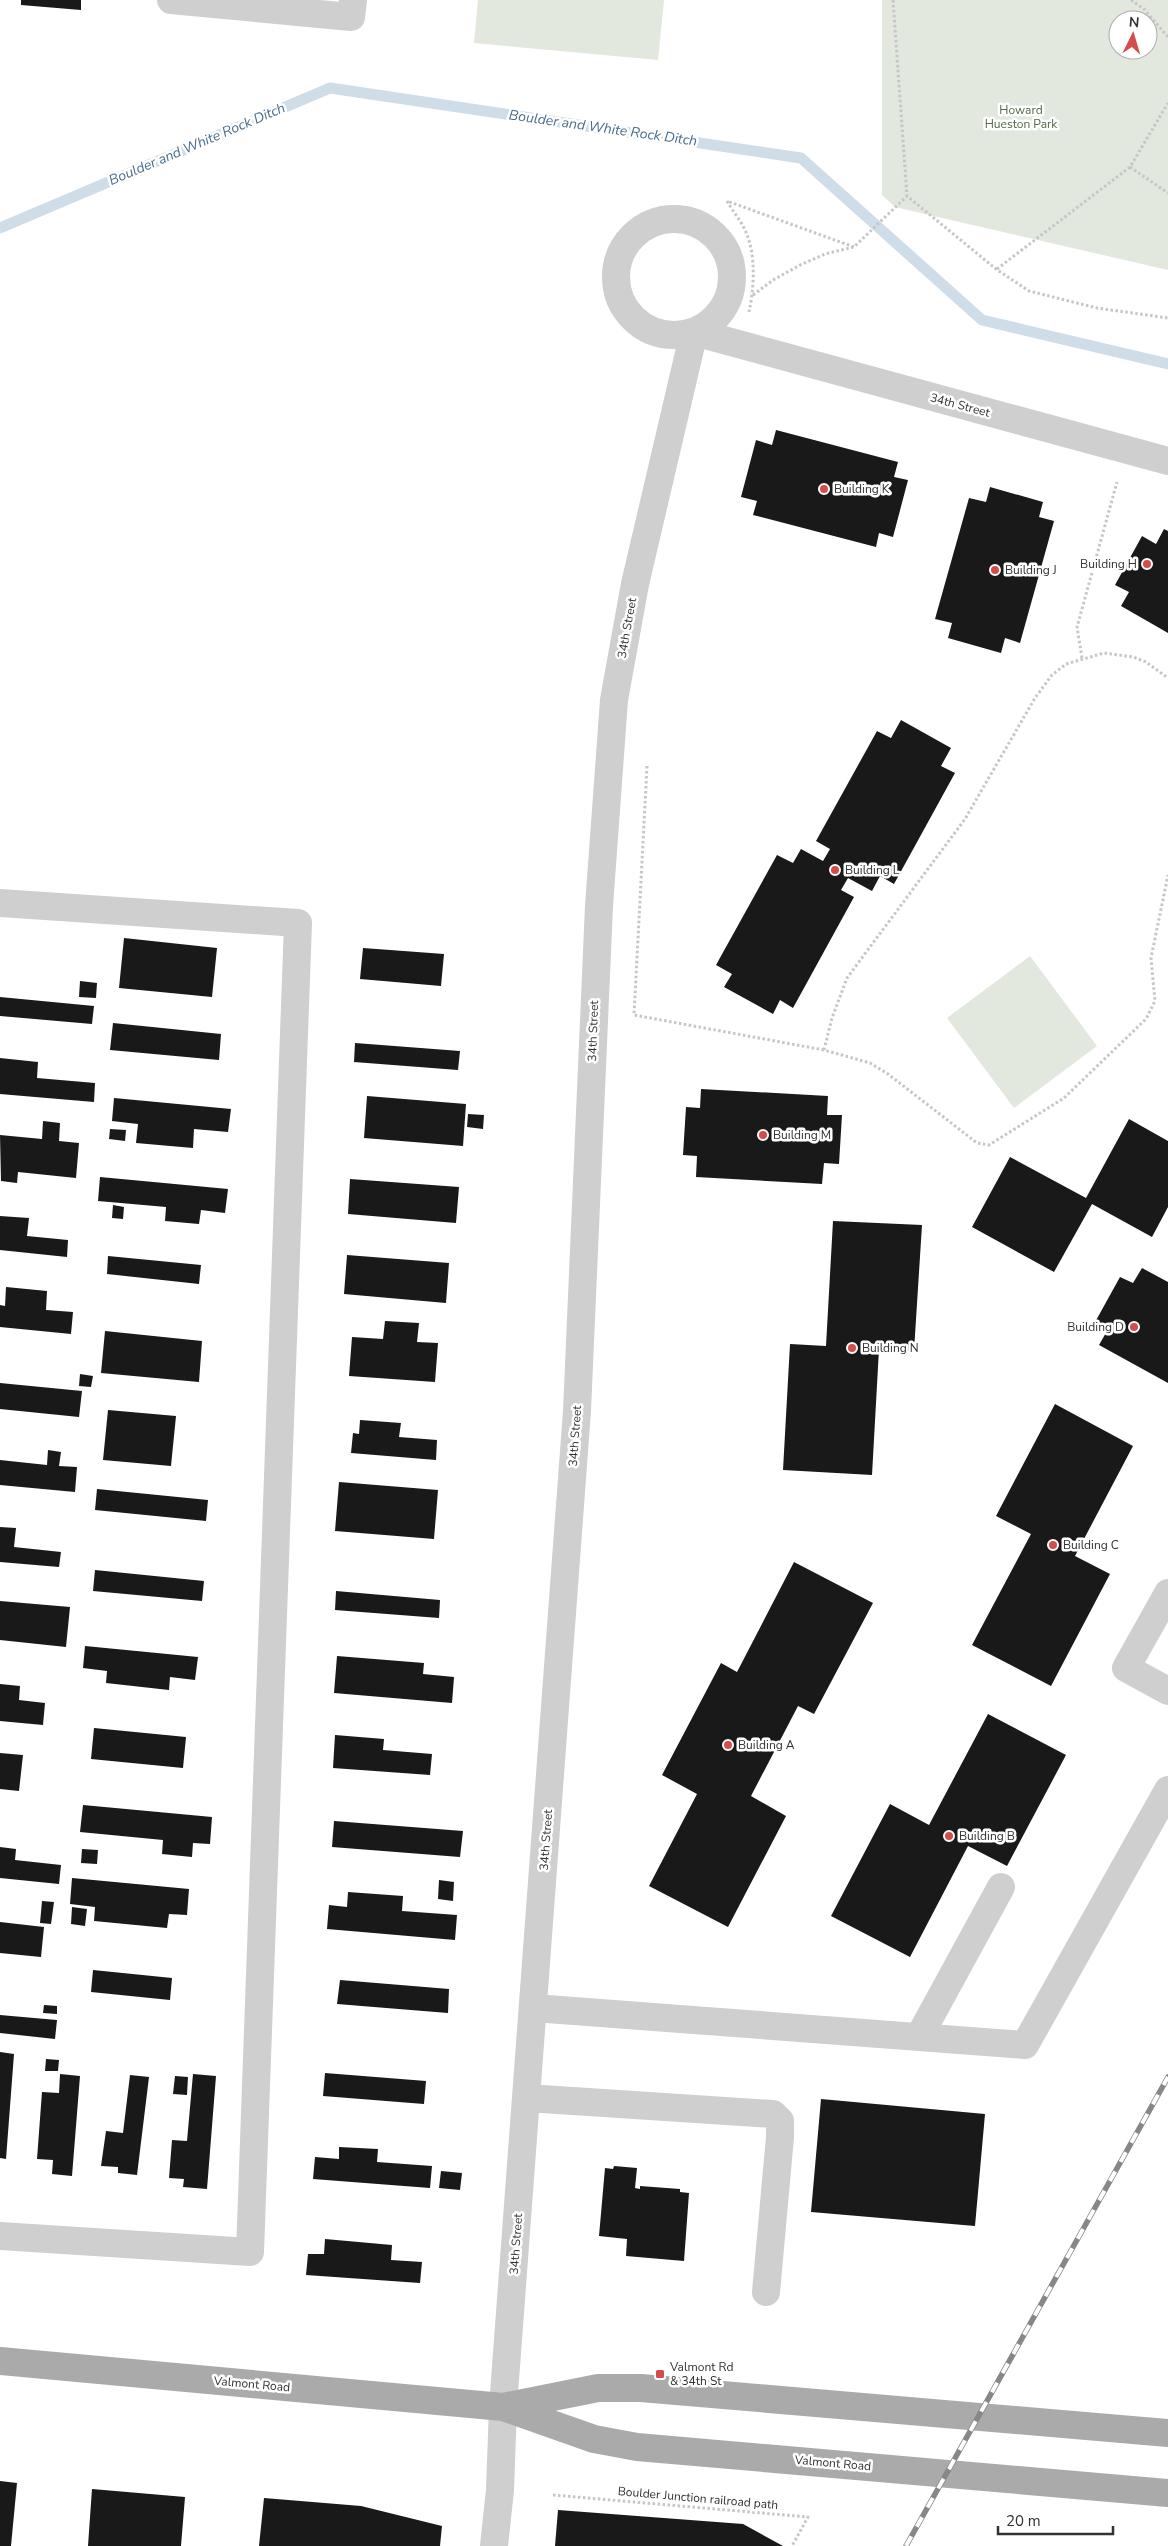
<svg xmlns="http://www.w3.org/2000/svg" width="1168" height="2546" viewBox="0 0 1168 2546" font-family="'Nunito Sans',sans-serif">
  <rect width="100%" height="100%" fill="#fff"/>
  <path fill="#e2e8dd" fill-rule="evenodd" d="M 478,0 L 664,0 L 658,60 L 474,43 Z
    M 882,0 L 1168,0 L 1168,270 L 895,207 L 882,195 ZM 1118,20 L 1148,20 L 1148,50 L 1118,50 Z
    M 1030,956 L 1097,1046 L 1014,1108 L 947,1018 Z"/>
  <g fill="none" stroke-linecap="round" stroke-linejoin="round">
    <path stroke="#cfdde8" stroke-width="11" d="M 0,228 L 330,88 L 801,158 L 982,320 L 1168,364"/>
  </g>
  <path fill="#191919" d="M 21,0 L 81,0 L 81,10 L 21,5 Z
    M 776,430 L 898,462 L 894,477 L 908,480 L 893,537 L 879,533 L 876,547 L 753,515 L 757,501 L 741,497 L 756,440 L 772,445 Z
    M 990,487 L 1043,502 L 1039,517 L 1054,521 L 1020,643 L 1005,638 L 1001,653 L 948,638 L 952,623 L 935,619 L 969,498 L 986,502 Z
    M 1164,529 L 1168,531 L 1168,633 L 1121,606 L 1129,592 L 1115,585 L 1142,536 L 1156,544 Z
    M 901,720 L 951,748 L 941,766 L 955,773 L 894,884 L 880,876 L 872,891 L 848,878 L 841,890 L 854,897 L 793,1008 L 780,1000 L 773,1014 L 724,987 L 732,974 L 716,965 L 777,855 L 793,863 L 801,849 L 823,861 L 830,849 L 816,841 L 877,731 L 891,738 Z
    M 124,938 L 217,948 L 212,997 L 119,988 Z
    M 363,948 L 444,954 L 441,986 L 360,979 Z
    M 80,981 L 97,983 L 96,998 L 79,997 Z
    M 0,997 L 94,1006 L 92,1024 L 0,1016 Z
    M 113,1023 L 221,1034 L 219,1060 L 110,1050 Z
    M 355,1043 L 460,1051 L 458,1070 L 354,1062 Z
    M 0,1058 L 38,1062 L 37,1078 L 95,1083 L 94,1102 L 0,1094 Z
    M 701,1089 L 828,1096 L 827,1115 L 842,1115 L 839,1164 L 824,1163 L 822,1184 L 696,1177 L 697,1156 L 683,1155 L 686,1107 L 700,1108 Z
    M 367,1096 L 466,1104 L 463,1146 L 364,1138 Z
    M 114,1098 L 231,1109 L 228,1132 L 194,1129 L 193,1148 L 136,1143 L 138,1124 L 112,1121 Z
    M 468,1114 L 484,1115 L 483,1129 L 467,1127 Z
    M 1129,1119 L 1168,1141 L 1168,1207 L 1152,1237 L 1092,1204 L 1054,1272 L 972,1227 L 1010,1157 L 1086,1198 Z
    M 43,1121 L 60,1123 L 59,1141 L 79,1143 L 76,1178 L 18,1172 L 17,1183 L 1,1181 L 0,1135 L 42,1139 Z
    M 110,1129 L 126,1130 L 125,1141 L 109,1139 Z
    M 100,1177 L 228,1189 L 225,1213 L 201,1210 L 199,1224 L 165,1221 L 166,1207 L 98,1201 Z
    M 350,1179 L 459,1187 L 456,1223 L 348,1214 Z
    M 113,1205 L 124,1207 L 123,1219 L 112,1218 Z
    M 0,1216 L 29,1218 L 27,1236 L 68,1240 L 67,1257 L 0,1250 Z
    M 833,1221 L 922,1225 L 914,1351 L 879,1349 L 872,1475 L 783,1470 L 790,1344 L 826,1346 Z
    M 347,1255 L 449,1263 L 446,1303 L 344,1294 Z
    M 108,1256 L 201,1265 L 199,1284 L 107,1274 Z
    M 1142,1268 L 1168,1282 L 1168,1383 L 1099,1345 L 1107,1331 L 1094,1324 L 1120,1277 L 1133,1283 Z
    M 6,1287 L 47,1291 L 46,1310 L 73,1312 L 71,1334 L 0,1327 L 0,1305 L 5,1306 Z
    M 385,1321 L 419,1323 L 417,1342 L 438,1343 L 435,1382 L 349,1376 L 352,1337 L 383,1339 Z
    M 105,1331 L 202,1341 L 199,1382 L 101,1373 Z
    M 80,1374 L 93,1376 L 91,1387 L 79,1386 Z
    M 0,1383 L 82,1391 L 79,1417 L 0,1409 Z
    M 1055,1404 L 1133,1446 L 1075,1556 L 1110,1574 L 1051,1686 L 972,1645 L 1031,1534 L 996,1516 Z
    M 108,1410 L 176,1416 L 171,1466 L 103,1460 Z
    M 360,1420 L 401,1423 L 399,1437 L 437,1440 L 436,1460 L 351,1453 L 353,1433 L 359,1434 Z
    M 48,1450 L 61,1452 L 59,1466 L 77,1467 L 75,1492 L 0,1485 L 0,1460 L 47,1465 Z
    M 339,1482 L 438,1490 L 434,1539 L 335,1531 Z
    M 97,1489 L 208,1500 L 206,1521 L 95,1510 Z
    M 0,1527 L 16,1528 L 14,1547 L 61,1552 L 59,1567 L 0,1562 Z
    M 794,1562 L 873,1603 L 814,1714 L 798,1706 L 751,1796 L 786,1816 L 728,1927 L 649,1886 L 697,1794 L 662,1775 L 721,1663 L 737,1672 Z
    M 95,1570 L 204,1581 L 202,1601 L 93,1591 Z
    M 336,1591 L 440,1600 L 439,1618 L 335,1610 Z
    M 0,1601 L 70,1607 L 66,1647 L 0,1640 Z
    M 85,1646 L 198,1657 L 195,1680 L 170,1677 L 169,1690 L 106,1683 L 107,1671 L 83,1668 Z
    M 337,1656 L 424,1663 L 423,1674 L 454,1677 L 452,1703 L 334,1693 Z
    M 0,1684 L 20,1686 L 19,1700 L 45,1703 L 43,1725 L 0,1721 Z
    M 988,1714 L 1066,1755 L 1007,1866 L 968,1846 L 910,1957 L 831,1916 L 890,1804 L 929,1825 Z
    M 94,1728 L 186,1737 L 183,1768 L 91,1759 Z
    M 335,1735 L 384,1739 L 383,1750 L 432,1754 L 430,1775 L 333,1768 Z
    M 0,1753 L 23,1755 L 19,1791 L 0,1789 Z
    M 83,1805 L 212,1817 L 210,1844 L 193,1843 L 192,1857 L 162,1854 L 163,1840 L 80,1832 Z
    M 334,1821 L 463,1831 L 460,1857 L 332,1847 Z
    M 0,1847 L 16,1849 L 15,1860 L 61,1865 L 59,1884 L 0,1878 Z
    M 82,1849 L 98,1850 L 97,1864 L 81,1863 Z
    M 72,1878 L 189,1889 L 187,1915 L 169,1914 L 167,1928 L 94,1921 L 95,1907 L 70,1904 Z
    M 439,1880 L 454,1882 L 453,1901 L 438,1899 Z
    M 348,1892 L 403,1896 L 402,1911 L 457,1915 L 455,1940 L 327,1929 L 329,1905 L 347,1907 Z
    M 42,1901 L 54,1902 L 51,1924 L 40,1923 Z
    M 72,1907 L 87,1909 L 85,1926 L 71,1924 Z
    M 0,1922 L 44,1927 L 41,1957 L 0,1953 Z
    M 93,1970 L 172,1978 L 170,2000 L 91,1992 Z
    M 340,1980 L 449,1989 L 448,2013 L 337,2004 Z
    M 44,2005 L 57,2006 L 57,2014 L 43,2013 Z
    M 0,2015 L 57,2020 L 55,2039 L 0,2033 Z
    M 0,2052 L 14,2054 L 6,2159 L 0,2158 Z
    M 46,2059 L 59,2060 L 58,2071 L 45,2071 Z
    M 325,2073 L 426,2081 L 424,2104 L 323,2096 Z
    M 60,2074 L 80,2076 L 72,2176 L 52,2174 L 53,2160 L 37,2159 L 42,2092 L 59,2093 Z
    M 193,2074 L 216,2076 L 207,2189 L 183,2187 L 184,2179 L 169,2178 L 172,2140 L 187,2141 Z
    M 130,2075 L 149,2077 L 137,2175 L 118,2173 L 118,2167 L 101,2166 L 106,2131 L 123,2133 Z
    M 175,2076 L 188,2077 L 187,2095 L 173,2094 Z
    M 821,2099 L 985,2114 L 975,2226 L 811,2212 Z
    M 339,2147 L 378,2149 L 377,2162 L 432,2166 L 430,2188 L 313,2179 L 315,2157 L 339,2159 Z
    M 614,2166 L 637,2168 L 635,2188 L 640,2189 L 640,2186 L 680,2189 L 680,2192 L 689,2193 L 684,2261 L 626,2256 L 627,2239 L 599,2236 L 605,2168 L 613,2169 Z
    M 441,2171 L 462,2173 L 460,2190 L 439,2188 Z
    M 325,2239 L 392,2245 L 391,2260 L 422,2262 L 420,2283 L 306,2275 L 308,2254 L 324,2254 Z
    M 0,2481 L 17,2483 L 11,2546 L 0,2546 Z
    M 92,2489 L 185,2497 L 181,2546 L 88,2546 Z
    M 264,2498 L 361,2506 L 442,2526 L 440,2546 L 259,2546 Z
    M 558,2510 L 743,2524 L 783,2546 L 555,2546 Z"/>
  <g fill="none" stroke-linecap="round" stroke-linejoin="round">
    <path stroke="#c6c6c6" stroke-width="3" stroke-dasharray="2.5 2.5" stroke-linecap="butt" d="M 893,0 L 907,196 L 996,269 L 1029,291 L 1097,308 L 1168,318
      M 1131,0 L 1144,9 L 1168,37
      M 1130,167 L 1168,193
      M 997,269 L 1130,167 L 1168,103
      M 753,295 L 773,280 L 802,264 L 825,254 L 854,247 L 907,196
      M 749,312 C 754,289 756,257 747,235 C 743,223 733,212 727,201 L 854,247
      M 1082,658 L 1077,627 L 1117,482
      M 647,766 L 634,1015 L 824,1050 L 870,1063 L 888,1074 L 977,1143 L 989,1145 L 1064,1098 L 1146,1019 L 1155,1001 L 1151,958 L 1168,875
      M 824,1050 L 832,1018 L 847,978 L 965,819 L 1035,698 L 1052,675 L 1066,664 L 1104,653 L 1133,657 L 1146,662 L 1168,678
      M 553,2495 L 808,2517 L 792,2546"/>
    <path stroke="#cfcfcf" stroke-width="28" d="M 171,0 L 351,17 L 353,0
      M616 277a58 58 0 1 1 116 0a58 58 0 1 1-116 0Z
      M 0,903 L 298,923 L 250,2252 L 0,2236
      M 1168,1593 L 1126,1668 L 1168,1691
      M 534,2008 L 1025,2045 L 1168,1790
      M 919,2037 L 1001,1887
      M 527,2098 L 773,2114 L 780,2121 L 780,2137 L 766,2292
      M 494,2546 L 500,2490 L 503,2407 L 577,1411 L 599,906 L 614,700 L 635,584 L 694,332 L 1168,461"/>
    <path stroke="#aaa" stroke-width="28" d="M 0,2361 L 503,2407 L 594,2439 L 637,2447 L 1168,2493
      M 503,2407 L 598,2388 L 641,2388 L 1168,2433"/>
    <g stroke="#878787" stroke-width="5.5">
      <path id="rail" d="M 906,2546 L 1168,2077"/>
    </g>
    <use href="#rail" stroke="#fff" stroke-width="4" stroke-dasharray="11" stroke-linecap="butt"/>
  </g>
  <g fill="#d14d4e" stroke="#fff" stroke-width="2">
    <circle cx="824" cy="489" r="5"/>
    <circle cx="1147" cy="564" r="5"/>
    <circle cx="995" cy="570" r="5"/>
    <circle cx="835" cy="870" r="5"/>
    <circle cx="763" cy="1135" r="5"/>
    <circle cx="1134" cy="1327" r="5"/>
    <circle cx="852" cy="1348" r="5"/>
    <circle cx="1053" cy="1545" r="5"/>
    <circle cx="728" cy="1745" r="5"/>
    <circle cx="949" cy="1836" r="5"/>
    <rect x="655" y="2369" width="10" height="10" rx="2.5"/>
  </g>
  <g text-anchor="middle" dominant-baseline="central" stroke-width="5" stroke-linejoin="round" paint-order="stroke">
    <g font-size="12" fill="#536944" stroke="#fff">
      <text x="1021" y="110">Howard<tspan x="1021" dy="14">Hueston Park</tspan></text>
    </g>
    <g font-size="12" fill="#323232" stroke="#fff">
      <text transform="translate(960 405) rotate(15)">34th Street</text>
      <text transform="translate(627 628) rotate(-80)">34th Street</text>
      <text transform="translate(593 1031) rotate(-88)">34th Street</text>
      <text transform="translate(575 1436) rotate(-86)">34th Street</text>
      <text transform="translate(546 1840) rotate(-86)">34th Street</text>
      <text transform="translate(516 2244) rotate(-86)">34th Street</text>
      <text transform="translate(252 2384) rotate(5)">Valmont Road</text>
      <text transform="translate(833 2463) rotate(5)">Valmont Road</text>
      <text transform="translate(698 2498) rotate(5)">Boulder Junction railroad path</text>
    </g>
    <g font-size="12" fill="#323232" stroke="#fff" text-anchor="start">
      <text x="834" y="489">Building K</text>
      <text x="1137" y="564" text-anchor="end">Building H</text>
      <text x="1005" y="570">Building J</text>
      <text x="845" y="870">Building L</text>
      <text x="773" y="1135">Building M</text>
      <text x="1124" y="1327" text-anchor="end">Building D</text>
      <text x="862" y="1348">Building N</text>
      <text x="1063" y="1545">Building C</text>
      <text x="738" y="1745">Building A</text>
      <text x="959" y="1836">Building B</text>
      <text x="670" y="2367">Valmont Rd<tspan x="670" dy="14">&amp; 34th St</tspan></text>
    </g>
    <g font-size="14" font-style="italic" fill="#496d8c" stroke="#fff">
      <text transform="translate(603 128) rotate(8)">Boulder and White Rock Ditch</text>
      <text transform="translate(197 144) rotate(-23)">Boulder and White Rock Ditch</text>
    </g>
  </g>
  <g transform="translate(1133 35) rotate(5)"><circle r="24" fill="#ffffff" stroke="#adadad"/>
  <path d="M0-4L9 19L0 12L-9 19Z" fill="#d14d4e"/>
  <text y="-8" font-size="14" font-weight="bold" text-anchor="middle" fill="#323232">N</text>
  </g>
  <path d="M998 2526v8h115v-8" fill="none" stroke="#323232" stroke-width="2.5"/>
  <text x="1006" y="2526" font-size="15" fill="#323232" stroke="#ffffff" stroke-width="4" paint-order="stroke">20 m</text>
</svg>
